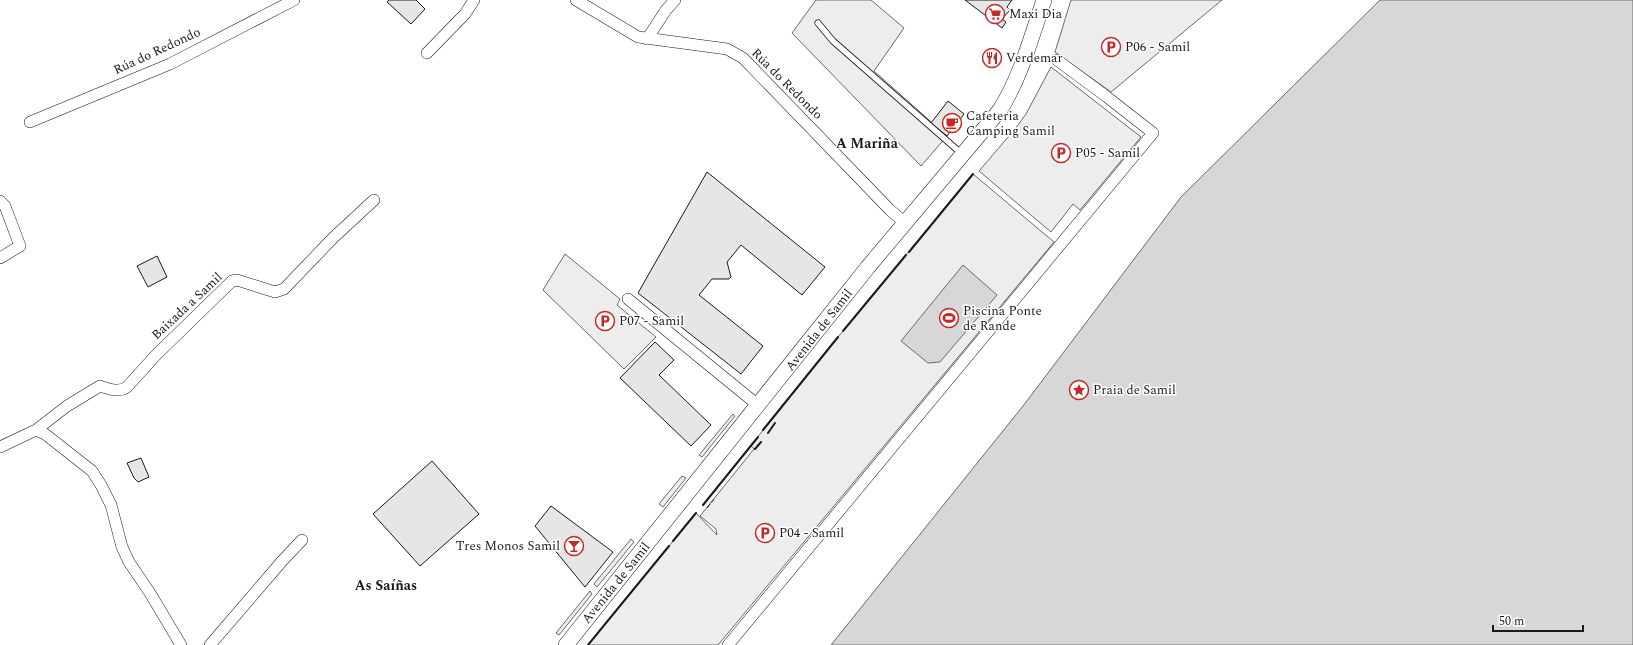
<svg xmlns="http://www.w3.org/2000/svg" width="1633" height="645" viewBox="0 0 1633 645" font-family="Spectral,serif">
  <rect width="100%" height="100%" fill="#fff"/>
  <path fill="#ededed" stroke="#6a6a6a" d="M 816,0 L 871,0 L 904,28 L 874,71 L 947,136 L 921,166 L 792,33 Z
    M 1071,0 L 1222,0 L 1111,92 L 1055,52 Z
    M 1051,67 L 1141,137 L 1080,210 L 1073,204 L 1051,232 L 979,171 L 1015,129 L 1026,114 Z
    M 973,174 L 1054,242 L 718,645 L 588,645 L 696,513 L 717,535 L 716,529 L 700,516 L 754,449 L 751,446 L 763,430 L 838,337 Z
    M 565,254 L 620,299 L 617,305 L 656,337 L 624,369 L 543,290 Z
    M 733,414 L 735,416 L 702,457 L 699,455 Z
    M 682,476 L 686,478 L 663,507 L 659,504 Z
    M 631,539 L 634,542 L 597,587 L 594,584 Z
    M 590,591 L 592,594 L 559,635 L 556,633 Z"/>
  <path fill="#d7d7d7" stroke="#6a6a6a" d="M 1380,0 L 1633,0 L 1633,645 L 831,645 L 1023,406 L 1181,197 Z
    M 963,265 L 997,295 L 940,362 L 928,363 L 901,341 Z"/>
  <path fill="#e6e6e6" stroke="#1a1a1a" d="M 389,0 L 416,0 L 425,9 L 411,24 L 387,2 Z
    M 965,0 L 1012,0 L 1007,7 L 1010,10 L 1002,19 L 1006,22 L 1002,28 Z
    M 948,101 L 964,114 L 947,136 L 931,123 Z
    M 707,172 L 825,267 L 802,295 L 741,245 L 727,262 L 731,277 L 729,279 L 712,279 L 699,295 L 763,346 L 741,374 L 638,293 Z
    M 157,256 L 167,277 L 148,287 L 137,266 Z
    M 655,342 L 674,360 L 659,375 L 711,425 L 691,446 L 620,378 Z
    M 141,458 L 149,477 L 138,482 L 134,478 L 127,463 Z
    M 432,461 L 479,514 L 420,566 L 373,514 Z
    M 551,506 L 613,552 L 585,587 L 535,526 Z"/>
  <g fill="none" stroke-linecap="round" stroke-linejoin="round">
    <g stroke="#1a1a1a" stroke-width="7">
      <path id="lane" d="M 818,23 L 833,41 L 962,154"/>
    </g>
    <g stroke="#1a1a1a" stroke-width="12">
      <path id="street" d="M 576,0 L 638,37 L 727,49 L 743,58 L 890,210 L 905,223
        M 647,39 L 666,10 L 675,0
        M 427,53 L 465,14 L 474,0
        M 30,122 L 170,64 L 294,0
        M 0,201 L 5,206 L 20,246 L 0,258
        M 628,299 L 759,406
        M 36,430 L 67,406 L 100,386 C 109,389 119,393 127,387 L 156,355 L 232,281 L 237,280 L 275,292 L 284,289 L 333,238 L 374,200
        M 0,447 L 36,430 L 45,434 L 92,471 L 101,485 L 111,505 L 122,547 L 129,562 L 150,593 L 181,645
        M 210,645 L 283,560 L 302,540
        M 728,645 L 1153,133 L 1107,97 L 1057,60"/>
    </g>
    <g stroke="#1a1a1a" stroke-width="16">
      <path id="secondary" d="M 566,645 L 868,267 L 1000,110 C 1021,76 1031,38 1044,0"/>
    </g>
    <use href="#lane" stroke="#fff" stroke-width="5.5"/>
    <use href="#street" stroke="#fff" stroke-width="11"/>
    <use href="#secondary" stroke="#fff" stroke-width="15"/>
    <path stroke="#1a1a1a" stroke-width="1" stroke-dasharray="5 2" stroke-linecap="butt" d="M 707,508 L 714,499"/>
    <path stroke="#1a1a1a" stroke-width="2" d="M 909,252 L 973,174
      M 843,331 L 906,255
      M 763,430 L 838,337
      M 768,433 L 775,423
      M 755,449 L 761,442
      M 703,505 L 758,437
      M 673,541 L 696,513
      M 588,645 L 669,546"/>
  </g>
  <defs>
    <g id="supermarket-ring" transform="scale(1)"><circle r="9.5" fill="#fff" stroke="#c62828" stroke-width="1.5"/><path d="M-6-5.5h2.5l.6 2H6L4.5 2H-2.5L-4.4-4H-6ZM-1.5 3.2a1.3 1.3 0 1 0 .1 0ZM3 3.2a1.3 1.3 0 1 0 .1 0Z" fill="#c62828"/></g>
    <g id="parking-ring" transform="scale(1)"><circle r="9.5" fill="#fff" stroke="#c62828" stroke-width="1.5"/><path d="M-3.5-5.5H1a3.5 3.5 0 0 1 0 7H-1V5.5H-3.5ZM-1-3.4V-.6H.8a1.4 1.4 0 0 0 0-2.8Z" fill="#c62828"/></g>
    <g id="restaurant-ring" transform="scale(1)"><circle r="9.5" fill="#fff" stroke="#c62828" stroke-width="1.5"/><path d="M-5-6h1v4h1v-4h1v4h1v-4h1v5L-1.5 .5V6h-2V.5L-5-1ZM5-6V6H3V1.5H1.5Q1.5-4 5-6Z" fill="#c62828"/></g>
    <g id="cafe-ring" transform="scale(1)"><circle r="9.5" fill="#fff" stroke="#c62828" stroke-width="1.5"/><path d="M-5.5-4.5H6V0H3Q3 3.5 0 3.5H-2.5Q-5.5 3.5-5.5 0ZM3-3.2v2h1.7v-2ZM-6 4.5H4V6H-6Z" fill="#c62828"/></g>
    <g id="stadium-ring" transform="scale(1)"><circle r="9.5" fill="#fff" stroke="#c62828" stroke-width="1.5"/><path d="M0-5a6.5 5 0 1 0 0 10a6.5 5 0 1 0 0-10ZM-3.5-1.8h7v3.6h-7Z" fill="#c62828"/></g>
    <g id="sight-ring" transform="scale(1)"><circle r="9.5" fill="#fff" stroke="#c62828" stroke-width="1.5"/><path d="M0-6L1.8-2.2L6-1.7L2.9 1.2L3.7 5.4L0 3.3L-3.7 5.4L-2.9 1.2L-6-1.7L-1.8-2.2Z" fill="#c62828"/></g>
    <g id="bar-ring" transform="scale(1)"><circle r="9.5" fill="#fff" stroke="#c62828" stroke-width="1.5"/><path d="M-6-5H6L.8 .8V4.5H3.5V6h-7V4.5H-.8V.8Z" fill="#c62828"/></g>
  </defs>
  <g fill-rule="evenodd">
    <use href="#supermarket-ring" x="995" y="14"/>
    <use href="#parking-ring" x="1111" y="47"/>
    <use href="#restaurant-ring" x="992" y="58"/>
    <use href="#cafe-ring" x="952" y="123"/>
    <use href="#parking-ring" x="1061" y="153"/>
    <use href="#stadium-ring" x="949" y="318"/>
    <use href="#parking-ring" x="605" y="321"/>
    <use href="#sight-ring" x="1079" y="390"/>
    <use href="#parking-ring" x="765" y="533"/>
    <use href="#bar-ring" x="574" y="546"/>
  </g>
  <g text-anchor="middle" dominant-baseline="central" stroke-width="3" stroke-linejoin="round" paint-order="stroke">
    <g font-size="13" fill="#1a1a1a" stroke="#fff" text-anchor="start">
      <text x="1009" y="14">Maxi Dia</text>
      <text x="1125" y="47">P06 - Samil</text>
      <text x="1006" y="58">Verdemar</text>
      <text x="966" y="116">Cafeteria<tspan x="966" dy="15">Camping Samil</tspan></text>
      <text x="1075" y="153">P05 - Samil</text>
      <text x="963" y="311">Piscina Ponte<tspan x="963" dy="15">de Rande</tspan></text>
      <text x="619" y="321">P07 - Samil</text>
      <text x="1093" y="390">Praia de Samil</text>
      <text x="779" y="533">P04 - Samil</text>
      <text x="560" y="546" text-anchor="end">Tres Monos Samil</text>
    </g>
    <g font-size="13" fill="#1a1a1a" stroke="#fff">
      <text transform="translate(157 51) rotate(-25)">Rúa do Redondo</text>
      <text transform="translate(787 84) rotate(45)">Rúa do Redondo</text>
      <text transform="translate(187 306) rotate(-43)">Baixada a Samil</text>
      <text transform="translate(819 330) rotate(-52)">Avenida de Samil</text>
      <text transform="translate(616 583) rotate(-51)">Avenida de Samil</text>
    </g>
    <g font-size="14" font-weight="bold" fill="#1a1a1a" stroke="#fff">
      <text x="867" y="143">A Mariña</text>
      <text x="386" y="585">As Saíñas</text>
    </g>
  </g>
  <path d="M1493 625v6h90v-6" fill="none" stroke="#1a1a1a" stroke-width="2"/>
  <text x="1499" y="625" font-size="12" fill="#1a1a1a" stroke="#ffffff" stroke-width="3" paint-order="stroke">50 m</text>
</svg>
